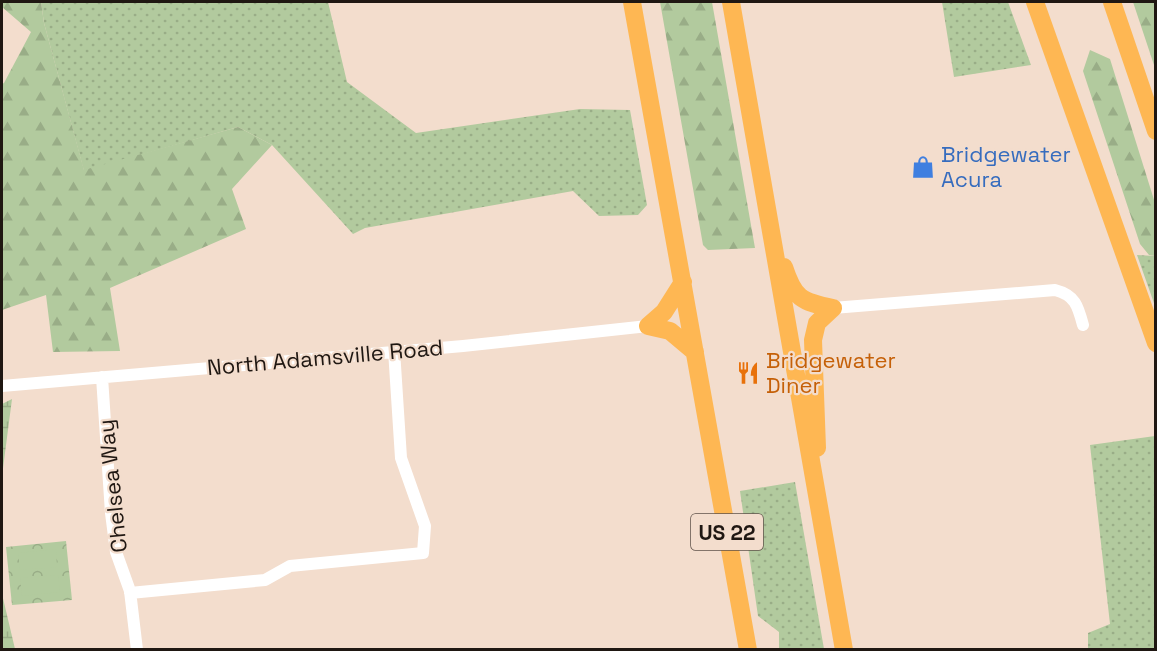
<svg xmlns="http://www.w3.org/2000/svg" width="1157" height="651" viewBox="0 0 1157 651" font-family="'Space Grotesk',sans-serif">
  <defs>
    <pattern id="grass-dots" width="8" height="8" patternUnits="userSpaceOnUse" patternTransform="scale(1.5)"><rect width="8" height="8" fill="#b2ca9e"/><path d="M2 2h.1M6 6h.1" fill="none" stroke="#99ad87" stroke-width="1.8" stroke-linecap="round"/></pattern>
    <pattern id="forest-firs" width="22" height="20" patternUnits="userSpaceOnUse" patternTransform="scale(1.5)"><rect width="22" height="20" fill="#b2ca9e"/><path d="M5 1l3.5 6h-7zM16 11l3.5 6h-7z" fill="#99ad87"/></pattern>
    <pattern id="wetland-marsh" width="20" height="14" patternUnits="userSpaceOnUse" patternTransform="scale(1.5)"><rect width="20" height="14" fill="#b2ca9e"/><path d="M1 5h8M5 5V1M11 12h8M15 12V8" fill="none" stroke="#99ad87"/></pattern>
    <pattern id="park-crowns" width="20" height="18" patternUnits="userSpaceOnUse" patternTransform="scale(1.5)"><rect width="20" height="18" fill="#b2ca9e"/><path d="M2 6a3 3 0 1 1 6 0M12 15a3 3 0 1 1 6 0" fill="none" stroke="#99ad87"/></pattern>
  </defs>
  <rect width="100%" height="100%" fill="#f3ddcd"/>
  <path fill="url(#grass-dots)" d="M 41,2 L 328,2 L 347,82 L 416,133 L 580,109 L 630,110 L 647,205 L 638,215 L 599,216 L 573,191 L 365,228 L 353,234 L 272,145 L 238,127 L 84,171 L 44,23 Z
    M 942,2 L 1008,2 L 1031,65 L 954,77 Z
    M 1137,255 L 1155,256 L 1155,306 Z
    M 1155,436 L 1155,649 L 1088,649 L 1088,633 L 1110,624 L 1090,445 Z
    M 795,482 L 824,649 L 779,649 L 779,632 L 758,616 L 740,491 Z"/>
  <path fill="url(#forest-firs)" d="M 2,2 L 41,2 L 44,23 L 84,170 L 238,127 L 272,145 L 232,189 L 246,229 L 110,288 L 120,351 L 53,352 L 46,295 L 2,310 L 2,84 L 4,83 L 31,32 L 2,7 Z
    M 660,2 L 712,2 L 755,248 L 708,250 L 703,245 Z
    M 1133,2 L 1155,2 L 1155,68 Z
    M 1090,50 L 1110,59 L 1155,203 L 1155,256 L 1149,255 L 1140,244 L 1083,71 Z"/>
  <path fill="url(#wetland-marsh)" d="M 12,399 L 2,476 L 2,404 Z
    M 2,594 L 15,649 L 2,649 Z"/>
  <path fill="url(#park-crowns)" d="M 66,541 L 72,600 L 12,605 L 6,547 Z"/>
  <path fill="#b2ca9e" d="M 56,549 L 57,567 L 20,570 L 18,553 Z
    M 58,575 L 60,592 L 22,596 L 20,578 Z"/>
  <g fill="none" stroke-linecap="round" stroke-linejoin="round">
    <path stroke="#fff" stroke-width="12" d="M 833,308 L 1055,290 C 1075,295 1078,306 1083,325
      M 102,377 L 111,513 L 116,552 L 130,591 L 137,650
      M 2,386 L 463,346 L 648,326
      M 130,593 L 265,580 L 290,566 L 423,553 L 425,526 L 401,458 L 394,350"/>
    <path stroke="#feb753" stroke-width="18" d="M 632,2 L 748,650
      M 731,2 L 844,650
      M 1035,2 L 1156,343
      M 1112,2 L 1156,131
      M 784,267 C 794,298 801,302 833,308
      M 648,326 L 664,312 L 683,282
      M 648,326 L 670,331 L 695,352
      M 817,448 L 813,340 L 817,323 L 833,308"/>
  </g>
  <defs>
    <g id="shop-bare" transform="scale(1.8)"><path d="M-5-2.5h2.3a2.7 3.5 0 0 1 5.4 0H5L5.5 6h-11ZM-1.5-2.5h3a1.5 2.3 0 0 0-3 0Z" fill="#3f7fe0" stroke="#f3ddcd" stroke-width="2.5" paint-order="stroke"/></g>
    <g id="restaurant-bare" transform="scale(1.8)"><path d="M-5-6h1v4h1v-4h1v4h1v-4h1v5L-1.5 .5V6h-2V.5L-5-1ZM5-6V6H3V1.5H1.5Q1.5-4 5-6Z" fill="#e8710a" stroke="#f3ddcd" stroke-width="2.5" paint-order="stroke"/></g>
  </defs>
  <g fill-rule="evenodd">
    <use href="#shop-bare" x="923" y="167"/>
    <use href="#restaurant-bare" x="748" y="373"/>
  </g>
  <g text-anchor="middle" dominant-baseline="central" stroke-width="4.5" stroke-linejoin="round" paint-order="stroke">
    <rect fill="#f3ddcd" stroke="#5f524a" stroke-width="1.5" x="691" y="514" width="72" height="36" rx="4.5"/>
    <g font-size="21" font-weight="bold" fill="#1f1712">
      <text x="727" y="532">US 22</text>
    </g>
    <g font-size="22" fill="#366cbe" stroke="#f3ddcd" text-anchor="start">
      <text x="941" y="154">Bridgewater<tspan x="941" dy="25">Acura</tspan></text>
    </g>
    <g font-size="22" fill="#1f1712" stroke="#f3ddcd">
      <text transform="translate(325 357) rotate(-5)">North Adamsville Road</text>
      <text transform="translate(112 486) rotate(-96)">Chelsea Way</text>
    </g>
    <g font-size="22" fill="#c56008" stroke="#f3ddcd" text-anchor="start">
      <text x="766" y="360">Bridgewater<tspan x="766" dy="25">Diner</tspan></text>
    </g>
  </g>
  <rect width="1157" height="651" fill="none" stroke="#1f1712" stroke-width="6"/>
</svg>
